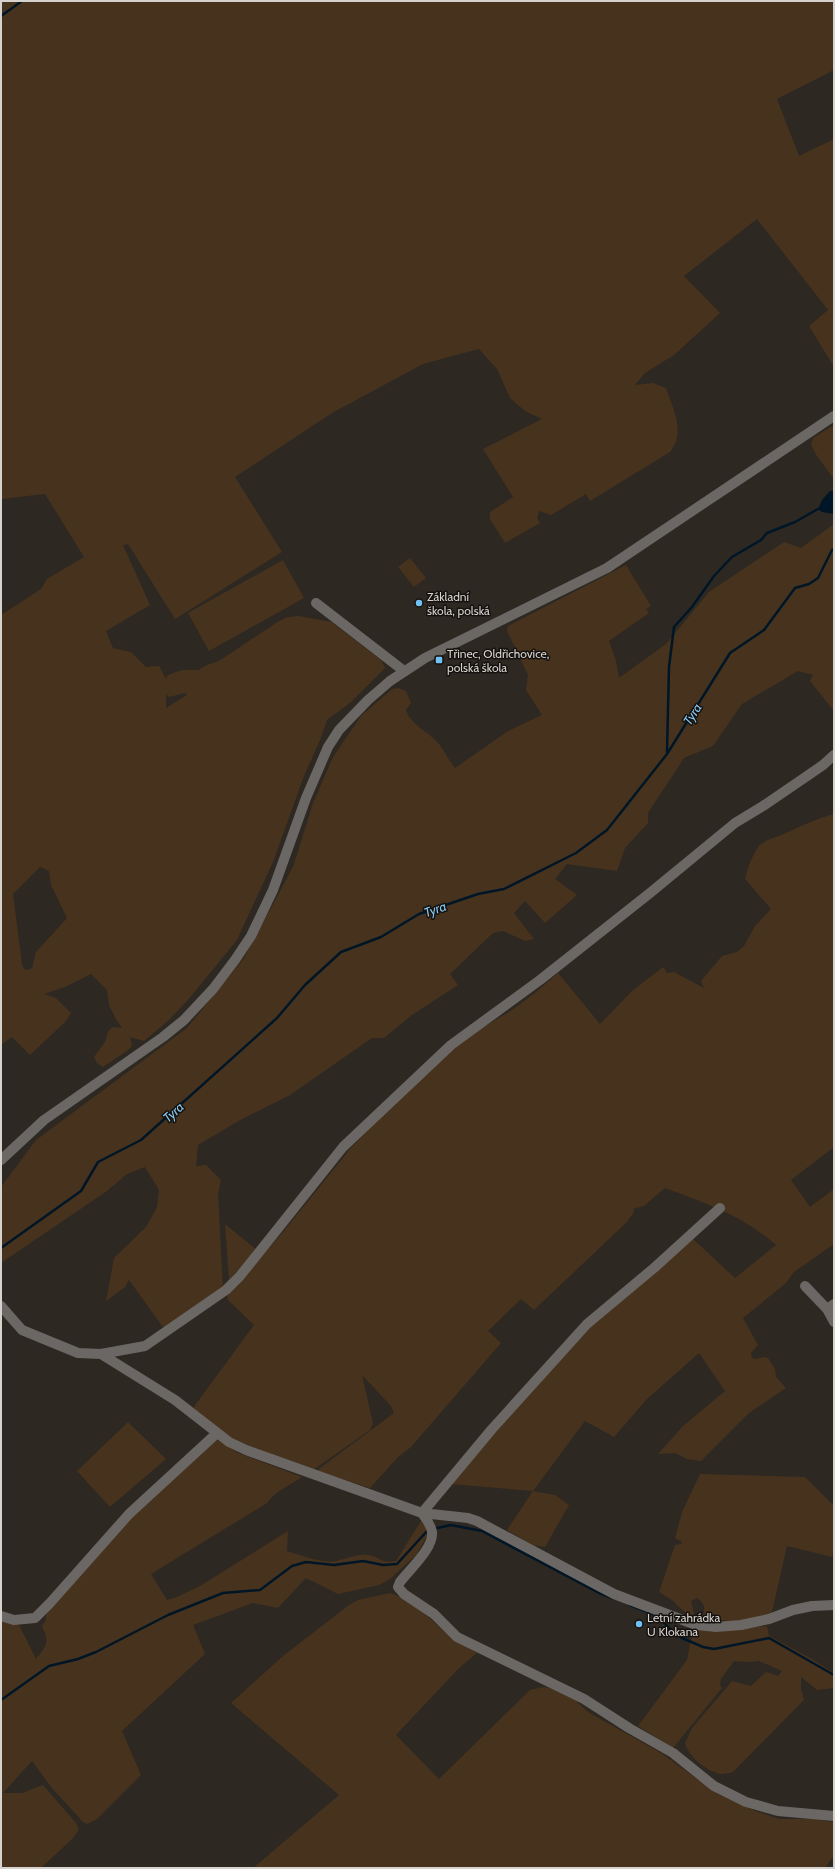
<svg xmlns="http://www.w3.org/2000/svg" width="835" height="1869" viewBox="0 0 835 1869" font-family="Cabin,sans-serif">
  <rect width="100%" height="100%" fill="#2d2822"/>
  <path fill="#47331d" fill-rule="evenodd" d="M 1,1 L 834,1 L 834,70 L 777,99 L 799,156 L 834,139 L 834,367 L 809,326 L 828,310 L 757,219 L 684,276 L 720,313 L 674,355 L 645,373 L 635,385 L 653,383 L 666,388 C 673,409 686,432 670,452 L 590,501 L 586,494 L 551,515 L 539,511 L 537,518 L 540,523 L 505,543 L 490,519 L 490,512 L 513,497 L 483,449 L 542,419 L 525,411 L 510,398 L 497,369 L 479,349 L 423,364 L 332,413 L 235,477 L 282,552 L 175,619 L 128,544 L 123,545 L 150,605 L 106,631 L 113,648 L 131,652 L 146,667 L 159,666 L 166,679 L 168,675 L 176,672 L 183,670 L 198,670 L 207,665 L 219,661 L 279,621 L 288,617 L 299,616 L 331,622 L 381,660 L 385,668 L 351,702 L 327,720 L 321,738 L 304,776 L 273,862 L 237,940 L 188,1000 L 169,1020 L 144,1041 L 130,1037 L 132,1046 L 127,1051 L 103,1067 L 97,1063 L 94,1057 L 105,1042 L 108,1032 L 112,1027 L 122,1028 L 116,1019 L 109,1005 L 107,990 L 91,974 L 65,987 L 44,994 L 56,998 L 71,1013 L 65,1022 L 30,1055 L 12,1037 L 1,1045 L 1,615 L 41,589 L 47,579 L 84,557 L 45,494 L 1,499 ZM 185,693 L 187,695 L 166,708 L 166,694 L 169,697 ZM 40,867 L 49,871 L 51,885 L 67,918 L 36,952 L 32,968 L 28,970 L 24,969 L 22,964 L 13,894 Z
    M 834,425 L 834,479 L 817,456 L 811,445 L 813,438 Z
    M 834,524 L 834,711 L 810,681 L 813,675 L 798,671 L 742,704 L 713,746 L 684,758 L 648,813 L 648,823 L 625,848 L 617,871 L 567,864 L 555,879 L 577,895 L 545,923 L 525,901 L 514,913 L 534,939 L 525,941 L 503,931 L 493,933 L 450,974 L 458,985 L 412,1015 L 384,1038 L 372,1038 L 290,1095 L 242,1119 L 198,1145 L 196,1166 L 206,1165 L 221,1180 L 218,1194 L 223,1288 L 165,1330 L 129,1280 L 125,1287 L 106,1301 L 114,1258 L 146,1227 L 157,1207 L 159,1190 L 145,1167 L 127,1174 L 107,1191 L 1,1263 L 1,1187 L 36,1140 L 187,1028 L 244,958 L 293,867 L 313,803 L 333,757 L 361,716 L 392,689 L 398,688 L 406,691 L 411,703 L 406,710 C 410,724 429,732 439,744 C 445,752 449,760 455,768 L 508,731 L 542,715 L 526,690 L 528,675 L 507,631 L 508,626 L 626,565 L 651,606 L 646,609 L 649,613 L 609,641 L 616,661 L 619,678 L 666,644 L 709,592 L 784,542 L 801,548 Z
    M 410,558 L 426,578 L 414,587 L 398,567 Z
    M 283,560 L 304,598 L 209,651 L 188,613 Z
    M 834,814 L 834,1147 L 791,1180 L 810,1207 L 834,1189 L 834,1244 L 794,1272 L 786,1283 L 743,1318 L 758,1345 L 751,1353 L 752,1358 L 756,1359 L 763,1357 L 768,1358 L 775,1369 L 776,1377 L 786,1388 L 749,1413 L 701,1461 L 687,1459 L 675,1453 L 658,1454 L 683,1426 L 725,1391 L 699,1353 L 647,1399 L 614,1437 L 585,1421 L 533,1491 L 450,1484 L 496,1429 L 604,1313 L 691,1237 L 735,1278 L 776,1245 C 745,1217 704,1202 665,1188 L 644,1206 L 633,1209 L 634,1212 L 627,1222 L 534,1310 L 521,1299 L 488,1331 L 501,1343 L 411,1447 L 398,1457 L 370,1488 L 316,1471 L 394,1413 L 391,1406 L 362,1375 L 373,1423 L 370,1430 L 313,1470 L 237,1441 L 225,1434 L 193,1408 L 254,1325 L 228,1300 L 227,1295 L 283,1232 L 350,1149 L 408,1089 L 461,1041 L 512,1010 L 535,993 L 558,973 L 600,1024 L 631,992 L 663,967 L 667,973 L 674,972 L 704,988 L 701,981 L 722,956 L 737,952 L 744,946 L 755,926 L 771,909 L 745,879 C 747,870 754,850 761,844 C 766,840 773,838 779,836 C 797,828 815,819 834,814 Z
    M 225,1224 L 257,1250 L 229,1280 Z
    M 128,1422 L 166,1459 L 110,1507 L 77,1471 Z
    M 217,1440 L 238,1453 L 302,1477 C 290,1485 274,1492 267,1503 L 151,1574 L 167,1600 L 177,1597 L 200,1586 L 288,1531 L 287,1551 C 300,1555 323,1564 336,1561 C 347,1559 355,1554 367,1555 C 380,1556 380,1564 396,1561 L 421,1521 L 426,1528 L 427,1536 L 416,1555 L 390,1579 L 379,1585 L 338,1594 L 306,1578 L 278,1608 L 253,1603 L 193,1625 L 205,1654 L 122,1731 L 141,1775 L 97,1819 L 87,1824 L 83,1822 L 51,1787 L 32,1761 L 3,1793 L 22,1793 L 43,1785 L 76,1823 L 79,1830 L 72,1839 L 41,1868 L 1,1868 L 1,1620 L 19,1625 L 36,1659 C 47,1644 50,1644 42,1626 L 46,1620 L 46,1612 L 94,1553 L 214,1441 Z
    M 700,1474 L 805,1477 L 834,1506 L 834,1545 L 831,1545 L 834,1546 L 832,1557 L 787,1546 L 772,1612 C 758,1621 729,1626 715,1617 L 710,1621 L 714,1624 L 694,1621 L 672,1600 L 659,1592 L 675,1545 L 681,1544 L 682,1542 L 675,1538 L 682,1512 ZM 698,1598 C 704,1604 706,1607 703,1615 L 698,1616 L 694,1614 L 691,1601 Z
    M 533,1491 L 555,1495 L 569,1505 L 545,1547 L 533,1545 L 507,1530 Z
    M 390,1593 C 420,1603 432,1624 456,1640 C 463,1645 470,1649 477,1653 L 459,1668 L 396,1735 L 439,1779 L 530,1690 L 544,1687 L 550,1688 L 575,1700 L 588,1712 L 661,1753 L 718,1794 L 755,1811 L 779,1819 L 814,1819 L 834,1822 L 834,1855 L 825,1868 L 253,1868 L 339,1795 L 231,1703 L 283,1656 L 349,1605 L 358,1600 Z
    M 767,1626 L 769,1636 L 812,1659 L 834,1673 L 834,1688 L 817,1690 L 801,1677 L 801,1689 L 804,1700 L 733,1772 C 729,1773 724,1774 720,1774 C 705,1770 689,1757 685,1743 L 692,1728 L 732,1681 L 751,1686 L 766,1672 L 778,1676 L 782,1671 L 759,1661 L 749,1662 L 734,1661 L 721,1679 L 720,1685 L 722,1688 L 673,1748 L 638,1726 L 687,1660 L 693,1629 L 713,1632 Z"/>
  <path fill="#001626" d="M 830,491 L 834,491 L 834,514 L 822,512 L 818,509 L 822,500 Z"/>
  <g fill="none" stroke-linecap="round" stroke-linejoin="round">
    <path stroke="#001626" stroke-width="2.5" d="M 1,16 L 22,1
      M 667,752 L 669,667 L 674,627 L 692,607 L 714,576 L 732,557 L 761,540 L 767,533 L 795,522 L 818,509
      M 1,1248 L 81,1191 L 98,1162 L 141,1140 L 277,1018 L 305,985 L 341,952 L 381,937 L 419,914 L 478,894 L 504,889 L 576,853 L 607,830 L 667,754 L 730,653 L 764,630 L 795,588 L 809,584 L 818,578 L 832,550 L 834,549
      M 433,1529 L 451,1525 L 482,1531 L 599,1593 L 612,1598
      M 630,1605 L 658,1616 L 669,1628 L 682,1638 L 703,1647 L 714,1649 L 769,1638 L 834,1675
      M 1,1700 L 49,1666 L 78,1659 L 96,1652 L 168,1615 L 223,1593 L 260,1590 L 292,1566 L 306,1562 L 334,1565 L 363,1561 L 383,1565 L 397,1564 L 428,1530"/>
    <path stroke="#6a6764" stroke-width="10" d="M 316,603 L 404,671
      M 1,1160 L 44,1120 L 163,1037 L 184,1020 L 213,989 L 235,960 L 251,936 L 273,890 L 306,798 L 328,747 L 339,730 L 368,700 L 390,681 L 425,658 L 607,568 L 834,416
      M 805,1286 L 827,1309 L 834,1304
      M 1,1306 L 22,1330 L 78,1353 L 101,1354 L 145,1346 L 226,1290 L 240,1276 L 343,1147 L 451,1045 L 540,980 L 650,893 L 735,823 L 763,806 L 823,765 L 834,755
      M 827,1309 L 834,1322
      M 101,1354 L 175,1400 L 229,1442 L 246,1450 L 422,1513 L 468,1518 L 477,1521 L 614,1594 L 696,1625 L 716,1627 L 741,1625 L 769,1619 L 793,1610 L 812,1606 L 834,1605
      M 422,1513 C 426,1519 431,1525 432,1532 C 434,1548 409,1570 400,1582 L 398,1587 L 404,1594 L 434,1614 L 457,1637 L 584,1699 L 629,1728 L 673,1753 L 714,1786 L 746,1802 L 778,1811 L 834,1816
      M 422,1513 L 492,1429 L 587,1324 L 654,1268 L 720,1208
      M 1,1616 L 14,1620 L 35,1618 L 50,1603 L 129,1514 L 217,1433"/>
  </g>
  <g fill="#71c1f5" stroke="#14110f" stroke-width="1.5">
    <circle cx="419" cy="603" r="4"/>
    <rect x="435" y="656" width="8" height="8" rx="2"/>
    <circle cx="639" cy="1624" r="4"/>
  </g>
  <g text-anchor="middle" dominant-baseline="central" stroke-width="3" stroke-linejoin="round" paint-order="stroke">
    <g font-size="12" fill="#d6d2ce" stroke="#14110f" text-anchor="start">
      <text x="427" y="596">Základní<tspan x="427" dy="14">škola, polská</tspan></text>
      <text x="447" y="653">Třinec, Oldřichovice,<tspan x="447" dy="14">polská škola</tspan></text>
      <text x="647" y="1617">Letní zahrádka<tspan x="647" dy="14">U Klokana</tspan></text>
    </g>
    <g font-size="13" font-style="italic" fill="#89caf4" stroke="#14110f">
      <text transform="translate(692 714) rotate(-58)">Tyra</text>
      <text transform="translate(435 909) rotate(-20)">Tyra</text>
      <text transform="translate(173 1112) rotate(-42)">Tyra</text>
    </g>
  </g>
  <rect width="835" height="1869" fill="none" stroke="#d6d2ce" stroke-width="4"/>
</svg>
